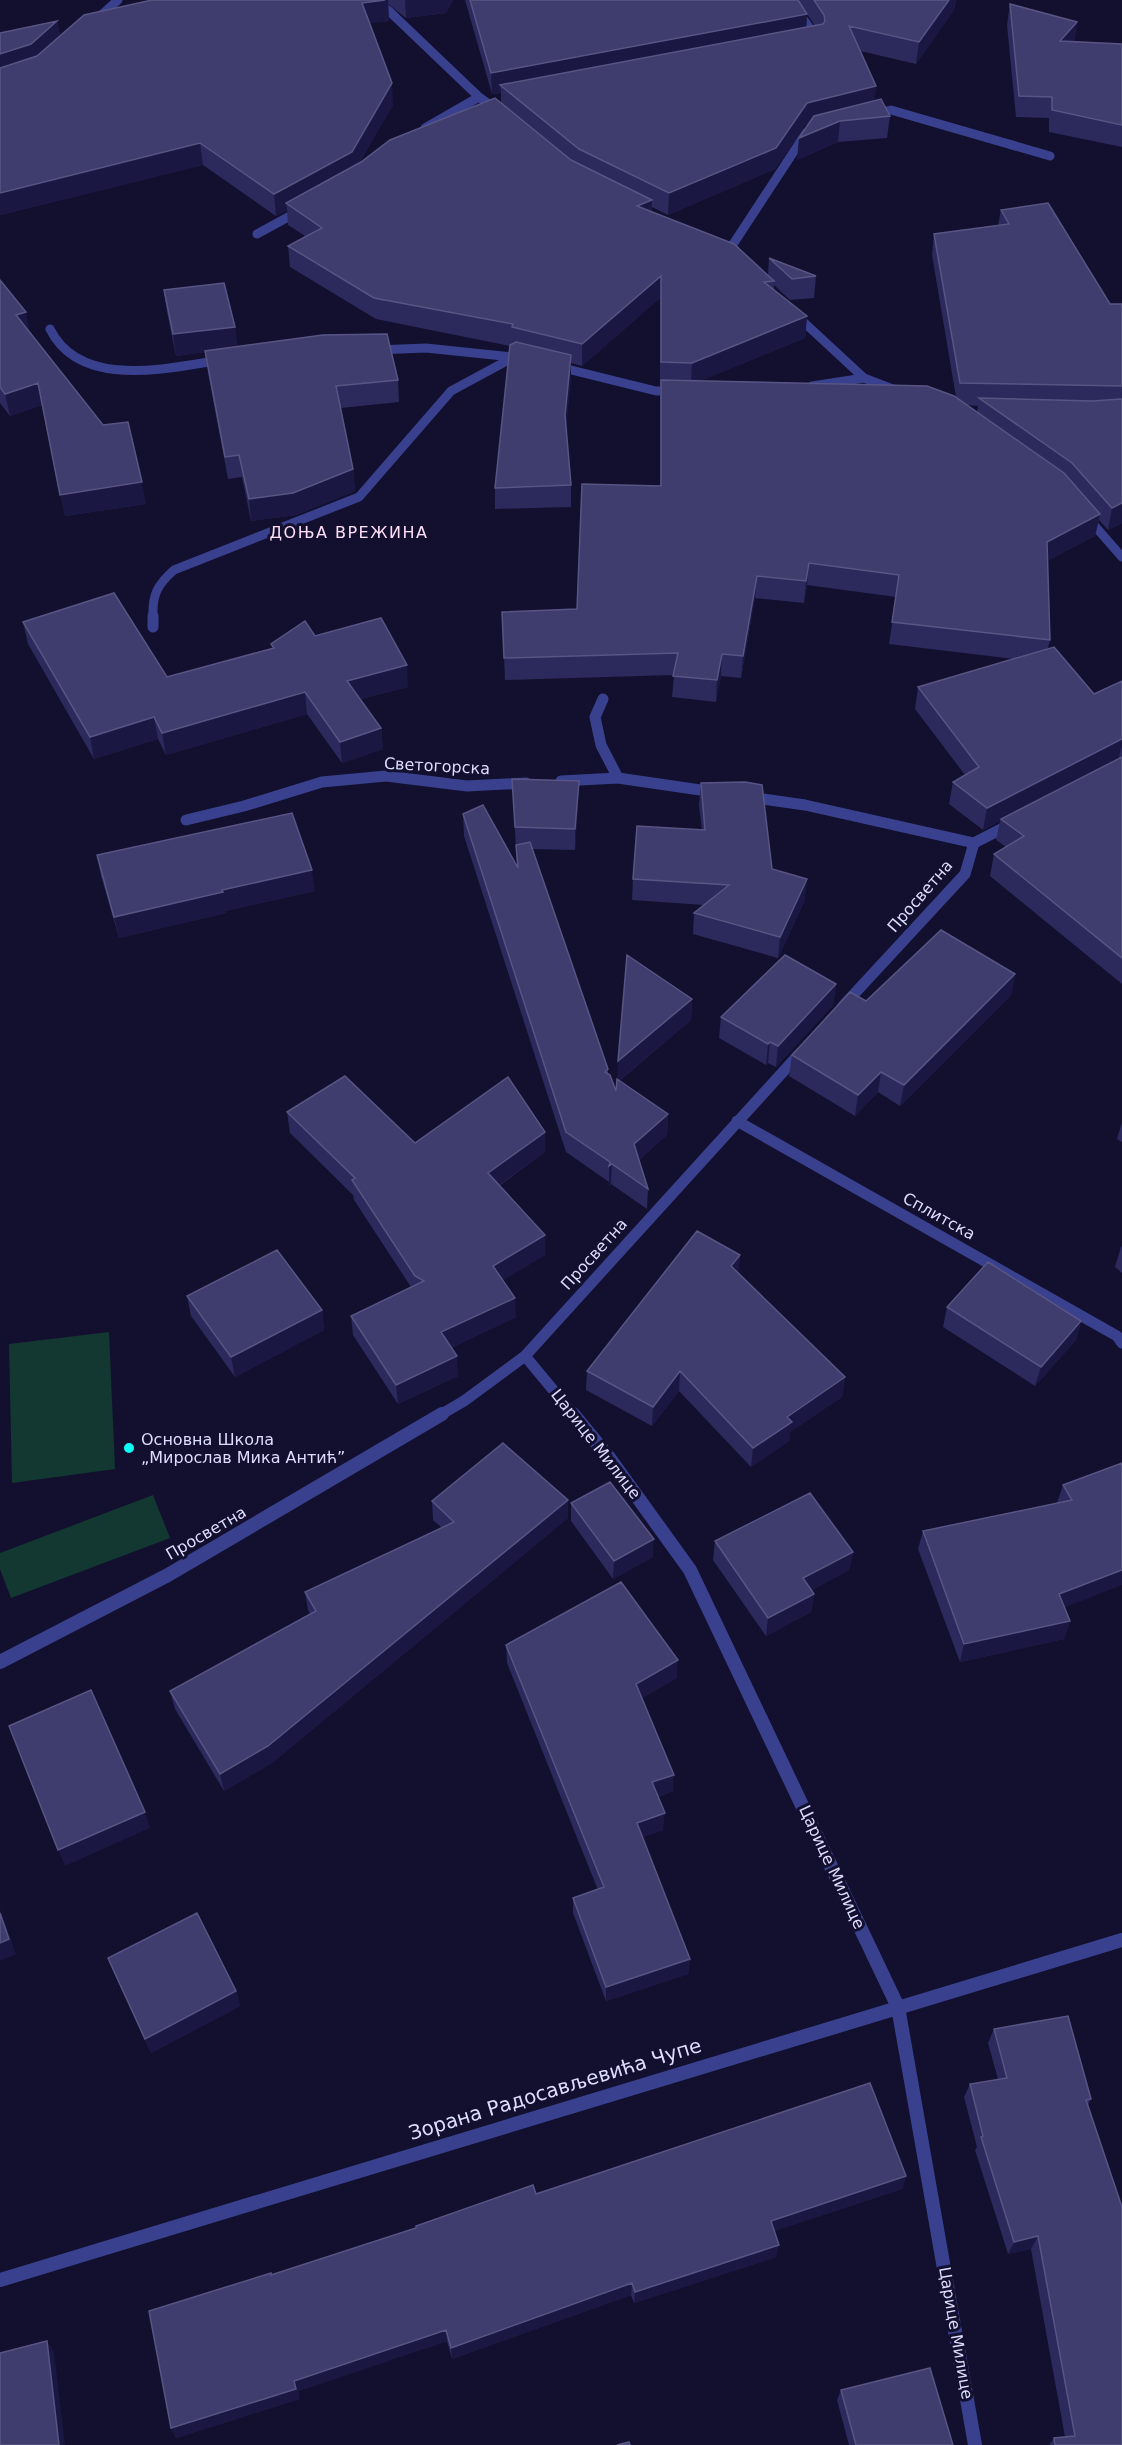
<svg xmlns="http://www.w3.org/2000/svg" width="1122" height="2445" viewBox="0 0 1122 2445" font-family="'DejaVu Sans',sans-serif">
  <rect width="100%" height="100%" fill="#12102e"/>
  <path fill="#133832" d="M 109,1332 L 115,1469 L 12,1483 L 9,1344 Z
    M 153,1495 L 170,1538 L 11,1598 L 0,1569 L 0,1553 Z"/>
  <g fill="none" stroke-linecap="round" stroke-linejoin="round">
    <path stroke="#39418f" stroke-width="9" d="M 373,0 L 389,11 L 479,97 L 497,110
      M 790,0 L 811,30 L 815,40
      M 97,19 L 118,0
      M 872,115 L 891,110 L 1050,156
      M 425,128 L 479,97
      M 257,234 L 301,210
      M 728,252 L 806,133
      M 796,315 L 864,378 L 898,391
      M 50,329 C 80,390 168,368 221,360
      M 376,350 L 426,348 L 523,358
      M 555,366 L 656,391 L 675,391
      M 812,386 L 864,378
      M 1087,517 L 1122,557
      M 153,618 C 152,595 157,585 174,570 L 359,497 L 451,391 L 514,357"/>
    <path stroke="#39418f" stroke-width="11" d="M 153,616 L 153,627
      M 603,699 L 595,717 L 601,745 L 618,778
      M 561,781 L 618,778 L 714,792
      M 749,797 L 805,805 L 974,843
      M 186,820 L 244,806 L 322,782 L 386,776 L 467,786 L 526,783
      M 843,1006 L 965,874 L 974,843 L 1013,823
      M 737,1121 L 1117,1336 L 1122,1343
      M 525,1356 L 574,1415
      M 440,1415 L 464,1401 L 525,1356 L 801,1052"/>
    <path stroke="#39418f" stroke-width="14" d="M 573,1414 L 610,1459 L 690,1570 L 898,2007 L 975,2445
      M 0,1662 L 168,1575 L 442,1414
      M 0,2280 L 1122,1940"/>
  </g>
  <path fill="#2c295c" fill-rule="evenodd" d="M 152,0 L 453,0 L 446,13 L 406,18 L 388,4 L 389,21 L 370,23 L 393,105 L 359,163 L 501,103 L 501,93 L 492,94 L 465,0 L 956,0 L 954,10 L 916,64 L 860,51 L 876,86 L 874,100 L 890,116 L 887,138 L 838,142 L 797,160 L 808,124 L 806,125 L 775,169 L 668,215 L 652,207 L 652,212 L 768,275 L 769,258 L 816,276 L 814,298 L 790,300 L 774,285 L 774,290 L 807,316 L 805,338 L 700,381 L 956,397 L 932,255 L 934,234 L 998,225 L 1001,210 L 1110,304 L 1122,304 L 1122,523 L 1108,530 L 1099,520 L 1095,536 L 1047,561 L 1050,640 L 1048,648 L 1094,694 L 1122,681 L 1122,984 L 990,876 L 994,854 L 1006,847 L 996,840 L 1000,821 L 983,830 L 949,804 L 953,782 L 965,775 L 915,709 L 918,687 L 1014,659 L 889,644 L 896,597 L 807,585 L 804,603 L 755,598 L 741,678 L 721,676 L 716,702 L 672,697 L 674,675 L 505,680 L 502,612 L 577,609 L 660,485 L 660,298 L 582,366 L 571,363 L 571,377 L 566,426 L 571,485 L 571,507 L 495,509 L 495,488 L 510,346 L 376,319 L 290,267 L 288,246 L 305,236 L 288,225 L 287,210 L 276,216 L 203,165 L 0,215 L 0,33 L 57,21 L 60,36 ZM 807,14 L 815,26 L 806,27 ZM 967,405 L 978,406 L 977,412 Z
    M 1010,4 L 1077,22 L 1074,42 L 1122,44 L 1122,147 L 1049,132 L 1049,118 L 1016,117 L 1007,25 Z
    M 0,280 L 30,332 L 146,504 L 65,516 L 42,405 L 10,416 L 0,403 Z
    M 164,290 L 235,327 L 237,347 L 398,380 L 399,402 L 341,408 L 353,469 L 355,491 L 296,515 L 251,521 L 242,477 L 228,479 L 208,373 L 205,352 L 176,356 L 167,312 Z
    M 23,622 L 167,677 L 272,648 L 271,644 L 315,636 L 408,687 L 361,699 L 381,728 L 383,749 L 342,763 L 307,714 L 166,755 L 158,739 L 94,759 L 28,644 Z
    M 512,779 L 578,802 L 575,850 L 532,849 L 608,1069 L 608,1074 L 616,1091 L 618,1080 L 692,999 L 691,1020 L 619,1081 L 668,1114 L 667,1135 L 639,1160 L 648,1189 L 647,1209 L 611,1184 L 609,1186 L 609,1182 L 566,1152 L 464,836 L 463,814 L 517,866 Z
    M 701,783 L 772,869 L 805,900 L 778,958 L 693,934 L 694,913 L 704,905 L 632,900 L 633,879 L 702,830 L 699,805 Z
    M 97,855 L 315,891 L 225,911 L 226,913 L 119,938 L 101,876 Z
    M 1015,974 L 1011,995 L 900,1106 L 878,1092 L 855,1116 L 789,1076 L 792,1055 L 866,1001 Z
    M 836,984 L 833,1005 L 776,1067 L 768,1063 L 766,1065 L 719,1038 L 721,1017 Z
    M 287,1112 L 415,1143 L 545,1152 L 499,1186 L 545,1255 L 503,1280 L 516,1317 L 451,1348 L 458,1376 L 398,1404 L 353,1335 L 351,1316 L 411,1287 L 354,1200 L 353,1195 L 290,1133 Z
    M 1122,1122 L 1122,1142 L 1117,1139 Z
    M 1122,1246 L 1122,1273 L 1115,1267 L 1121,1247 Z
    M 740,1255 L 738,1274 L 845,1377 L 842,1397 L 790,1432 L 789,1441 L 751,1467 L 679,1391 L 652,1426 L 586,1390 L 587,1371 Z
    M 187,1296 L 322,1310 L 324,1330 L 235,1377 L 191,1316 Z
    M 947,1307 L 1081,1321 L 1076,1340 L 1035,1386 L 943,1327 Z
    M 1122,1463 L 1065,1608 L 1070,1621 L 1064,1639 L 960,1662 L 918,1549 L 923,1531 L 1057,1503 L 1063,1485 Z
    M 568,1500 L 568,1518 L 272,1763 L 224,1791 L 175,1709 L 170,1691 L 310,1614 L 308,1610 L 305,1592 L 442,1528 L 433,1520 L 432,1501 Z
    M 571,1503 L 653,1557 L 613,1579 L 571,1521 Z
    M 715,1541 L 853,1552 L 849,1570 L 812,1590 L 814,1594 L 811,1612 L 766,1636 L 713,1560 Z
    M 506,1645 L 677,1678 L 642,1698 L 673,1791 L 658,1797 L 663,1830 L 642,1837 L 690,1959 L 688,1974 L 606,2001 L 573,1913 L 573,1898 L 598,1890 L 507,1663 Z
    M 108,1958 L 236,1991 L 240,2006 L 151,2053 L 114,1973 Z
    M 994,2029 L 1091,2099 L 1088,2105 L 1122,2445 L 1049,2445 L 1054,2438 L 1065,2437 L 1031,2249 L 1008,2254 L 975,2150 L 977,2147 L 964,2097 L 970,2084 L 998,2079 L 988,2043 Z
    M 906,2176 L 902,2189 L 774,2231 L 776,2257 L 634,2303 L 631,2295 L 452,2359 L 447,2341 L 298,2391 L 299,2399 L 176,2438 L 171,2428 L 271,2275 L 536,2194 Z
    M 841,2390 L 953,2445 L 849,2445 L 837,2400 Z"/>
  <path fill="#1a1742" d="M 385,0 L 388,0 L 389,21 L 363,24 L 362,3 Z
    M 405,0 L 453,0 L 446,13 L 406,18 Z
    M 949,0 L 956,0 L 954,10 L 916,64 L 919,42 Z
    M 807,14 L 806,35 L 500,85 L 501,93 L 492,94 L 491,73 Z
    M 57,21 L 61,42 L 0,77 L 0,54 Z
    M 1077,22 L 1074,43 L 1060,41 Z
    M 392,83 L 393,105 L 354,173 L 286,203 L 287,210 L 276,216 L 274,194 Z
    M 876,86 L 874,107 L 806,125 L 775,169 L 668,215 L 669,193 L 807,103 Z
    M 840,121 L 838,142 L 797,160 L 799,138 Z
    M 200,143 L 203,165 L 0,215 L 0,193 Z
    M 652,200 L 651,221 L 637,206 Z
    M 661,276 L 660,298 L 582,366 L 582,344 Z
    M 26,312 L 30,334 L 16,315 Z
    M 807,316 L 805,338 L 691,385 L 692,363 Z
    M 235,327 L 238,348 L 176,356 L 173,334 Z
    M 571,355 L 571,377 L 565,437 L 565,415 Z
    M 38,383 L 42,405 L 10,416 L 5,394 Z
    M 353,469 L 355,491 L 296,515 L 251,521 L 249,499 Z
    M 142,482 L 146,504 L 65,516 L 60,495 Z
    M 1122,503 L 1122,523 L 1108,530 L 1112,508 Z
    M 1100,514 L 1095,536 L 1042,564 L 1047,542 Z
    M 809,563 L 807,585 L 804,603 L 806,581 Z
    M 757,576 L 755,598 L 741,678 L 743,656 Z
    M 722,654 L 721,676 L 716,702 L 717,680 Z
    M 407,665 L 408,687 L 349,702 L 347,681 Z
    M 305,692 L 307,714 L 166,755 L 162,733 Z
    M 154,717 L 158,739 L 94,759 L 90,737 Z
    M 381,728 L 383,749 L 342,763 L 340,742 Z
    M 1122,739 L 1122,745 L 1118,760 L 1001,819 L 1000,821 L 983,830 L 987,808 Z
    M 579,781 L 578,802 L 575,850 L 575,829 Z
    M 312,870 L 315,891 L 225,911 L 226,913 L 119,938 L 114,917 L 222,890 Z
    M 807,879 L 805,900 L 778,958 L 780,937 Z
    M 1015,974 L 1011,995 L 900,1106 L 904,1085 Z
    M 836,984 L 833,1005 L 776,1067 L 778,1046 Z
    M 692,999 L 691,1020 L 617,1082 L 618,1061 Z
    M 770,1042 L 768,1063 L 766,1065 L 768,1044 Z
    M 881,1072 L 878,1092 L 855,1116 L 858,1095 Z
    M 668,1114 L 667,1135 L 633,1165 L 634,1144 Z
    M 545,1132 L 545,1152 L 488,1193 L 488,1173 Z
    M 612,1164 L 611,1184 L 609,1186 L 609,1166 Z
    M 545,1235 L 545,1255 L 494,1286 L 493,1266 Z
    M 740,1255 L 738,1275 L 731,1266 Z
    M 515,1298 L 516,1317 L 442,1352 L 441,1332 Z
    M 322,1310 L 324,1330 L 235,1377 L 231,1357 Z
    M 1081,1321 L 1076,1340 L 1035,1386 L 1041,1367 Z
    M 457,1356 L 458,1376 L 398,1404 L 396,1385 Z
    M 680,1371 L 679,1391 L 652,1426 L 653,1407 Z
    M 845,1377 L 842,1397 L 790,1432 L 789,1441 L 751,1467 L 753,1448 L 787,1417 Z
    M 568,1500 L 568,1518 L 272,1763 L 224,1791 L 220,1774 Z
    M 654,1539 L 653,1557 L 613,1579 L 614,1561 Z
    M 853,1552 L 849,1570 L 801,1596 L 803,1578 Z
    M 1122,1570 L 1122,1585 L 1053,1612 L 1059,1594 Z
    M 814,1594 L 811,1612 L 766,1636 L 768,1618 Z
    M 1070,1621 L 1064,1639 L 960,1662 L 964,1644 Z
    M 678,1660 L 677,1678 L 635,1702 L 636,1684 Z
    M 674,1775 L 673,1791 L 651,1799 L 652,1782 Z
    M 145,1812 L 150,1828 L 65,1866 L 58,1850 Z
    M 665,1813 L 663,1830 L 636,1839 L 637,1823 Z
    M 0,1909 L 16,1954 L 0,1961 Z
    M 690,1959 L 688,1974 L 606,2001 L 606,1987 Z
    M 236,1991 L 240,2006 L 151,2053 L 145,2039 Z
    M 906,2176 L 902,2189 L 768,2233 L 771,2221 Z
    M 1038,2236 L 1031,2249 L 1008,2254 L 1014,2242 Z
    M 779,2245 L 776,2257 L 634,2303 L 635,2292 Z
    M 632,2283 L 631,2295 L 452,2359 L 451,2348 Z
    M 446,2330 L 447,2341 L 298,2391 L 299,2399 L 176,2438 L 171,2428 L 294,2381 Z
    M 47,2341 L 54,2352 L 65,2445 L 59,2445 Z"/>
  <path fill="#3f3c6e" stroke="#585584" stroke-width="1.5" d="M 152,0 L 385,0 L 362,3 L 392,83 L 352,152 L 274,194 L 200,143 L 0,193 L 0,68 L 37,56 L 84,15 Z
    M 470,0 L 798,0 L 807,14 L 491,73 Z
    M 814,0 L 949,0 L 919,42 L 849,26 L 876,86 L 807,103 L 776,148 L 669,193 L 579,149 L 500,85 L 823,24 L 825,21 L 824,15 Z
    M 1010,4 L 1077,22 L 1060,41 L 1122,44 L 1122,125 L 1052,110 L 1052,97 L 1019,96 Z
    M 57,21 L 31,44 L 0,54 L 0,33 Z
    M 495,98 L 571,160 L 652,200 L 637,206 L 734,244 L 774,281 L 764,282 L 807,316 L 692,363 L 661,362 L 661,276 L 582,344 L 512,327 L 513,324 L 374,298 L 288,246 L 322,228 L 286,203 L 361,162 L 390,140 Z
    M 881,99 L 890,116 L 840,121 L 799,138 L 814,116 Z
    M 1048,203 L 1110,304 L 1122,304 L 1122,386 L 960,383 L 934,234 L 1009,224 L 1001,210 Z
    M 769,258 L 816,276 L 792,279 Z
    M 0,280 L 26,312 L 16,315 L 103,425 L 128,422 L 142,482 L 60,495 L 38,383 L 5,394 L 0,387 Z
    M 224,283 L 235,327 L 173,334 L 164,290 Z
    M 387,334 L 398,380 L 336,386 L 353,469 L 293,493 L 249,499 L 239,455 L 225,457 L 205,351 L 323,335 Z
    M 516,342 L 571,355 L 565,415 L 571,485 L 495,488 L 510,345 Z
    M 661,380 L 927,386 L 954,396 L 1064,473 L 1100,514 L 1047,542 L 1050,640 L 892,622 L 899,575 L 809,563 L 806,581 L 757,576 L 743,656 L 722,654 L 717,680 L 673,676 L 678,653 L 504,658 L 502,612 L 577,609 L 582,484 L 661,486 Z
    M 979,398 L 1092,401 L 1122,399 L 1122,503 L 1112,508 L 1072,463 Z
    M 114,593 L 167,677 L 274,648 L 271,644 L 305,621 L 315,636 L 381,618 L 407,665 L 347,681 L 381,728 L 340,742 L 305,692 L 162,733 L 154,717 L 90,737 L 23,622 Z
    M 1054,647 L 1094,694 L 1122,681 L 1122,739 L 987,808 L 953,782 L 979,767 L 918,687 Z
    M 1122,757 L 1122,958 L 994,854 L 1024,836 L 1001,819 Z
    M 512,779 L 579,781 L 575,829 L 515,827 Z
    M 745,782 L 762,785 L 772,869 L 807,879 L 780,937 L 694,913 L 729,885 L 633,879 L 637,826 L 705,830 L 701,783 Z
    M 483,805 L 518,868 L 516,845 L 530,842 L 608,1069 L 605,1072 L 610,1075 L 616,1091 L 617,1079 L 668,1114 L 634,1144 L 648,1189 L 612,1164 L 609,1166 L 610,1162 L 566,1132 L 463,814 Z
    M 292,813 L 312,870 L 222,890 L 223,892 L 114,917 L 97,855 Z
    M 941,930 L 1015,974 L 904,1085 L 881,1072 L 858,1095 L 792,1055 L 850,992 L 866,1001 Z
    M 627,955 L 692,999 L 618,1061 Z
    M 785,955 L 836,984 L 778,1046 L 770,1042 L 768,1044 L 721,1017 Z
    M 345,1076 L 415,1143 L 508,1077 L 545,1132 L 488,1173 L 545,1235 L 493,1266 L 515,1298 L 441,1332 L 457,1356 L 396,1385 L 351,1316 L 424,1281 L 415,1276 L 352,1180 L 355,1178 L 287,1112 Z
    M 697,1231 L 740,1255 L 731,1266 L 845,1377 L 787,1417 L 792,1422 L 753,1448 L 680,1371 L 653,1407 L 587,1371 Z
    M 277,1250 L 322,1310 L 231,1357 L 187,1296 Z
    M 988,1262 L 1081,1321 L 1041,1367 L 947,1307 Z
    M 503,1443 L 568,1500 L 268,1746 L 220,1774 L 170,1691 L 316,1611 L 305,1592 L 454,1522 L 432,1501 Z
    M 1122,1463 L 1122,1570 L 1059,1594 L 1070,1621 L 964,1644 L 923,1531 L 1072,1500 L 1063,1485 Z
    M 610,1482 L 654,1539 L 614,1561 L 571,1503 Z
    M 810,1493 L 853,1552 L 803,1578 L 814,1594 L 768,1618 L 715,1541 Z
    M 621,1582 L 678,1660 L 636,1684 L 674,1775 L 652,1782 L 665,1813 L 637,1823 L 690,1959 L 606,1987 L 573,1898 L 604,1887 L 506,1645 Z
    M 91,1690 L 145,1812 L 58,1850 L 9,1726 Z
    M 0,1913 L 9,1939 L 0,1943 Z
    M 197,1913 L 236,1991 L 145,2039 L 108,1958 Z
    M 1068,2016 L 1091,2099 L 1086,2100 L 1122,2207 L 1122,2445 L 1055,2445 L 1054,2438 L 1075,2436 L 1038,2236 L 1014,2242 L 981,2137 L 983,2136 L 970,2084 L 1007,2078 L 994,2029 Z
    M 870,2083 L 906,2176 L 771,2221 L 779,2245 L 635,2292 L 632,2283 L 451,2348 L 446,2330 L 294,2381 L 296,2389 L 171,2428 L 149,2311 L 271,2273 L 271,2275 L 416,2228 L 416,2226 L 533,2185 L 536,2194 Z
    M 47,2341 L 59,2445 L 0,2445 L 0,2353 Z
    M 930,2368 L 953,2445 L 856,2445 L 841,2390 Z
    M 629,2442 L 630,2445 L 617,2445 Z"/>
  <circle fill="#09fff9" stroke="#12102e" stroke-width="2" cx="129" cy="1448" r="6"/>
  <g text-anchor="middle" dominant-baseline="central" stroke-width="6" stroke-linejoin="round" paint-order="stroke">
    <g font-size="16" letter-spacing="1.5" fill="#ffdff7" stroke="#12102e">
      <text x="349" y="532">ДОЊА ВРЕЖИНА</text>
    </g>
    <g font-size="16" fill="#ddf" stroke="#12102e">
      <text transform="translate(437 766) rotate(3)">Светогорска</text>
      <text transform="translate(920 896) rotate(-49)">Просветна</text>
      <text transform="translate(939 1216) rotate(29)">Сплитска</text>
      <text transform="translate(594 1254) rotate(-48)">Просветна</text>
      <text transform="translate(596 1444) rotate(52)">Царице Милице</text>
      <text transform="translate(206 1533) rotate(-30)">Просветна</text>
      <text transform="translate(832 1867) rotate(65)">Царице Милице</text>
      <text transform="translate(956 2333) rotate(80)">Царице Милице</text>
    </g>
    <g font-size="16" fill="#ddf" stroke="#12102e" text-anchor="start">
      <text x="141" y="1439">Основна Школа<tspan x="141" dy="18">„Мирослав Мика Антић”</tspan></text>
    </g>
    <g font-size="20" fill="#ddf" stroke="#12102e">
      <text transform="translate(555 2089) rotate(-17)">Зорана Радосављевића Чупе</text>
    </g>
  </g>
</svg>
